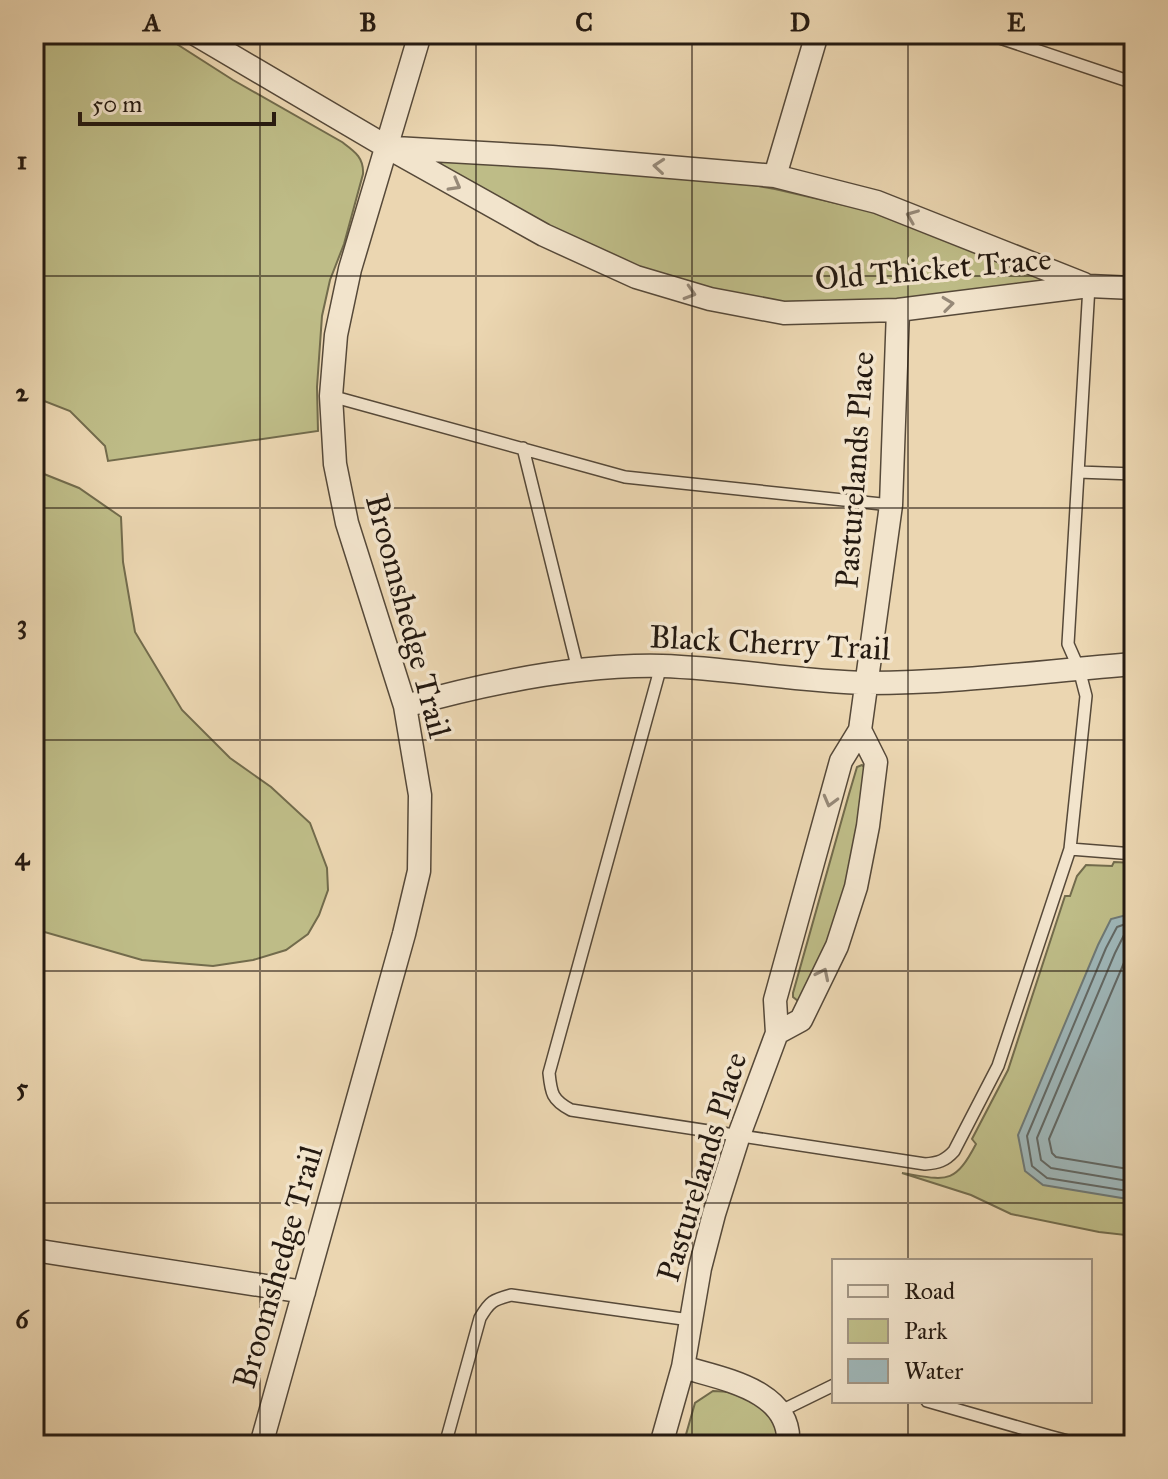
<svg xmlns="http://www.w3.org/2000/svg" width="1168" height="1479" viewBox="0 0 1168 1479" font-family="'IM FELL Great Primer',serif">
  <rect width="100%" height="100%" fill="#ebd6b1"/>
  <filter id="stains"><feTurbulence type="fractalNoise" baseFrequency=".0025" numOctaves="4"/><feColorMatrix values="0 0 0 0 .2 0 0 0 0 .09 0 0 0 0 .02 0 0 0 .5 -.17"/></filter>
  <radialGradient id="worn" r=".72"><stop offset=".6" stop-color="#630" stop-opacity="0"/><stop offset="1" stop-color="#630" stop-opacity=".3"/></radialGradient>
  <path fill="#bebc87" stroke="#726b4c" stroke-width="2" d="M 34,34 L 161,34 L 233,80 L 342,142 C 354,151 364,157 363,174 L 344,244 L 330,280 L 322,316 L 317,387 L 318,431 L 108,461 L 105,446 L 70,411 L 34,397 Z
    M 439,161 L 590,170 L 673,178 L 735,182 L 775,189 L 870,211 L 1045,279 L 1043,284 L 927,299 L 779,302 L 736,296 L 603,258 L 437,163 Z
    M 34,470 L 79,488 L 121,517 L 123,562 L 135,632 L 182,710 L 230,758 L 271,787 L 310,823 L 327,868 L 328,890 L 319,915 L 308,934 L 286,950 L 253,960 L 213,966 L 142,960 L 34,929 Z
    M 862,765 L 865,768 L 858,839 L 831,936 L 798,1001 L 793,997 L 793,993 L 849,794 L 857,767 Z
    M 1114,862 L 1134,863 L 1134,1236 L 1099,1232 L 1011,1214 L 971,1195 L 902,1173 C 946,1180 954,1186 976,1144 L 972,1139 L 1008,1070 L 1065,896 L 1070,896 L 1077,876 L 1086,865 L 1112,866 Z
    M 713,1391 C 743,1391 753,1399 775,1418 L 779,1445 L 683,1445 L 695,1403 Z"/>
  <path fill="#9eb6b8" stroke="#6e7875" stroke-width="2" d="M 1134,913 L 1134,1200 L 1043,1185 L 1025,1171 L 1018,1135 L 1098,945 L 1111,919 Z"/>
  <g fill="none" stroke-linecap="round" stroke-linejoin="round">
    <path stroke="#626864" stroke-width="2" d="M 1134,921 L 1117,927 L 1106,948 L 1027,1136 L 1032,1166 L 1047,1178 L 1134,1192
      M 1134,931 L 1124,935 L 1115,953 L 1037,1138 L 1041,1160 L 1051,1168 L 1134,1182
      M 1134,944 L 1126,958 L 1049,1139 L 1052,1153 L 1056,1157 L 1134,1170"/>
    <g stroke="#564939" stroke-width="14">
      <path id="lane" d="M 988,34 L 1134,83
        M 331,396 L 625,477 L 891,505
        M 523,448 L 578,670
        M 1078,472 L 1134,474
        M 661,666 L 549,1073 C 551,1093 552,1100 571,1110 L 925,1164 C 938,1163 945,1161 954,1151 L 998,1066 L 1070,849 L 1086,696 L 1079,669 L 1068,644 L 1089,286
        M 1070,849 L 1134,854
        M 927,1401 L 1049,1436
        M 781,1411 L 834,1385
        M 34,1444 L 37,1445
        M 445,1445 L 480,1318 C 490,1301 493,1300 511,1295 L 690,1320
        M 1047,1445 L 1049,1436 L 1083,1445"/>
    </g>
    <g stroke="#564939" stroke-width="25">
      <path id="street" d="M 195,34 L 387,147 L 544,235 L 636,277 L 710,299 L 784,313 L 898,310 L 1089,286 L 1134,288
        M 395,148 L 552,157 L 775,176 L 877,202 L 1084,284
        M 775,176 L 817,34
        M 405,706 C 487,683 577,664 662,666 C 731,668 799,682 868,683 C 957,683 1045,671 1134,664
        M 777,1033 L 801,1020 L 837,946 L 856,887 L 868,826 L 876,762 L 860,730
        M 34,1250 L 304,1292
        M 683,1367 C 722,1379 793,1390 788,1445
        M 261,1445 L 404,934 L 419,871 L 420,795 L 405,706 L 347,523 L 335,464 L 331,396 L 336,335 L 350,269 L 420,34
        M 661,1445 L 683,1367 L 700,1268 L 714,1214 L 739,1135 L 777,1033 L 775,1000 L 841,761 L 860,730 L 891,505 L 898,310"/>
    </g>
    <use href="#lane" stroke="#f2e4cc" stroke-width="11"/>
    <use href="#street" stroke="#f2e4cc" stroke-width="22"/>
  </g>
  <defs><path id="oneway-chevron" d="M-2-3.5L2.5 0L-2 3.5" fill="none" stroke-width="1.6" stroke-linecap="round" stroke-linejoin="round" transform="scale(2)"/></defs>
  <g stroke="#968978">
    <use href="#oneway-chevron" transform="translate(659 166) rotate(-175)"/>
    <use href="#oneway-chevron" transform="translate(455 185) rotate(29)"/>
    <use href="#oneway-chevron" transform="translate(912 216) rotate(-158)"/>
    <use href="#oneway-chevron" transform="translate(690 293) rotate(17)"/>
    <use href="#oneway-chevron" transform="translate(948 304) rotate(-7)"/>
    <use href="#oneway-chevron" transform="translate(830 801) rotate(105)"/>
    <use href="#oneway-chevron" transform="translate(823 974) rotate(-64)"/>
  </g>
  <path fill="none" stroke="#251a11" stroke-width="2" stroke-opacity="0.55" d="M 260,34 L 260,1445M 476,34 L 476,1445M 692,34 L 692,1445M 908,34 L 908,1261M 34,276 L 1134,276M 34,508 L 1134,508M 34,740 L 1134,740M 34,971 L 1134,971M 34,1203 L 1134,1203M 908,1401 L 908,1445"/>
  <g text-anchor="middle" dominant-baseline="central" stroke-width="7" stroke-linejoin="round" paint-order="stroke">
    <g font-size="32" fill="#251a11" stroke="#f2e4cc">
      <text transform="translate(933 269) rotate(-5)">Old Thicket Trace</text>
      <text transform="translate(855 470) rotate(-86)">Pasturelands Place</text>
      <text transform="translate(408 616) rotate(75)">Broomshedge Trail</text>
      <text transform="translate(770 643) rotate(3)">Black Cherry Trail</text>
      <text transform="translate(702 1167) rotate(-73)">Pasturelands Place</text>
      <text transform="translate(278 1267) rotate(-74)">Broomshedge Trail</text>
    </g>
  </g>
  <rect width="1168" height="1479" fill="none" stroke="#ebd6b1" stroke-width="88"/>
  <rect x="832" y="1259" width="260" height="144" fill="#f2e4cc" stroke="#a09381" stroke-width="2"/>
  <rect x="848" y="1285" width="40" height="12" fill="#f2e4cc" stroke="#a09381" stroke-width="2"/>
  <text x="904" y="1299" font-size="24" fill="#251a11">Road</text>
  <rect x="848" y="1319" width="40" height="24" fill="#bebc87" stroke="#a09381" stroke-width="2"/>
  <text x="904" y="1339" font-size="24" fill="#251a11">Park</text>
  <rect x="848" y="1359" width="40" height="24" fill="#9eb6b8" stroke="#a09381" stroke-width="2"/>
  <text x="904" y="1379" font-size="24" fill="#251a11">Water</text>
  <path d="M80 112v12h194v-12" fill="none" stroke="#251a11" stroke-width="4"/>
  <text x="92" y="112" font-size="24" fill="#251a11" stroke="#f2e4cc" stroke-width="6" paint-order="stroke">50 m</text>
  <rect x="44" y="44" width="1080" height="1391" fill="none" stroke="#251a11" stroke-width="3"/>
  <g font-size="26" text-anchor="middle" font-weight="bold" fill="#251a11">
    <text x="152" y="31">A</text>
    <text x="368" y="31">B</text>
    <text x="584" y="31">C</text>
    <text x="800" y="31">D</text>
    <text x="1016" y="31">E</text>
    <text x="22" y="169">1</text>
    <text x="22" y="401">2</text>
    <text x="22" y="633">3</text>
    <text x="22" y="865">4</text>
    <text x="22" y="1096">5</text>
    <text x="22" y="1328">6</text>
  </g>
  <rect width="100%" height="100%" filter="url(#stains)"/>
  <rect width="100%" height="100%" fill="url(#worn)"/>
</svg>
